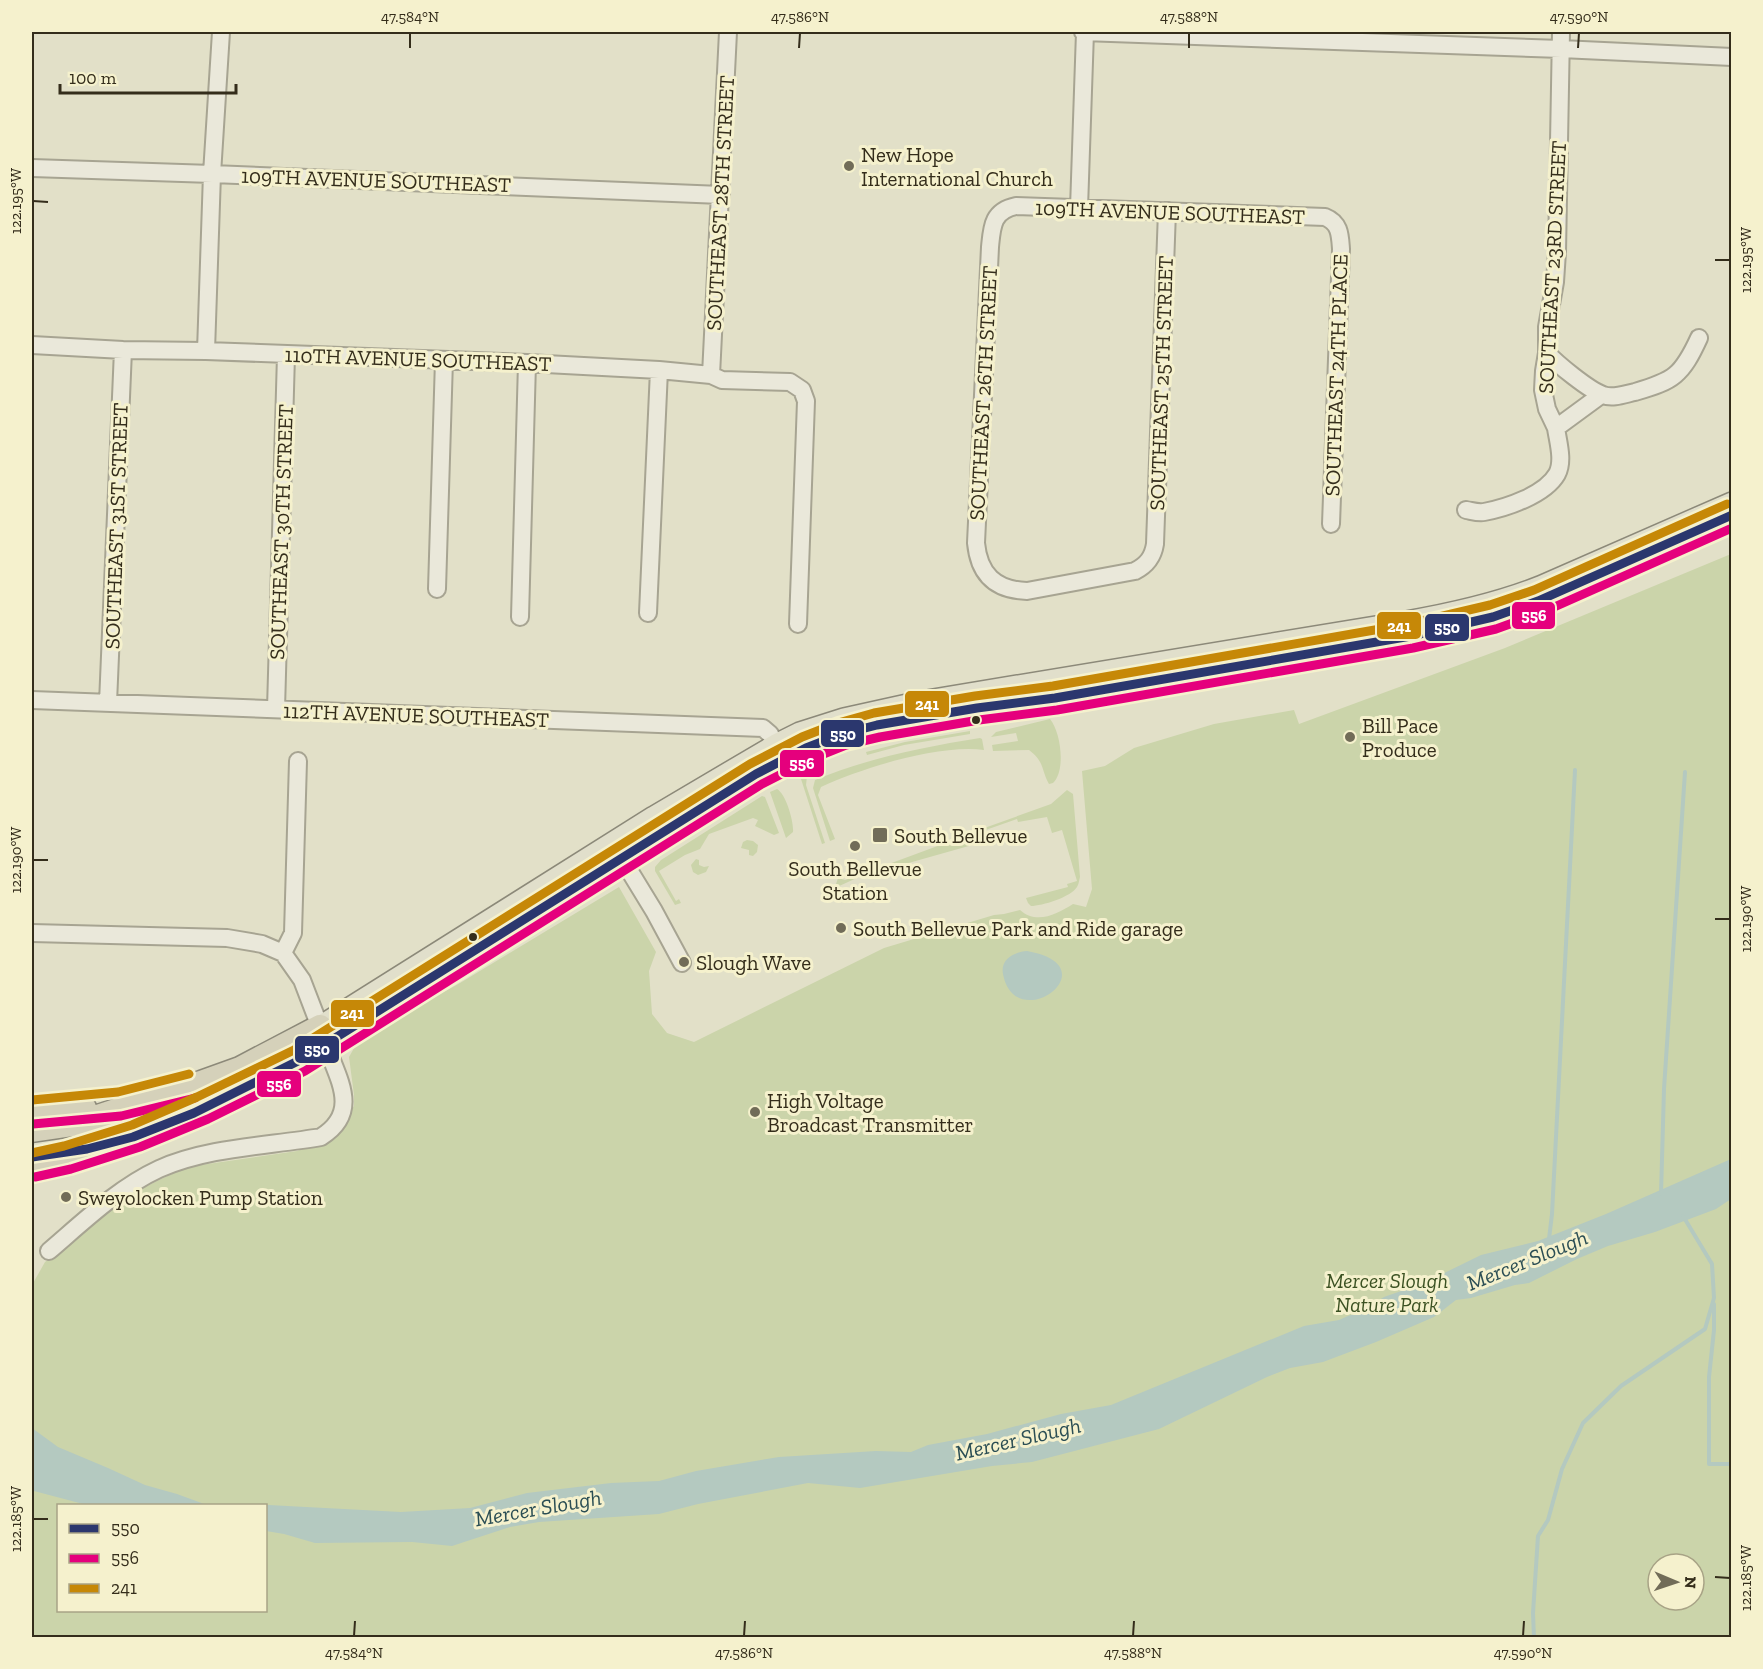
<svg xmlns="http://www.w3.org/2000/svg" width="1763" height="1669" viewBox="0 0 1763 1669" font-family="'Zilla Slab',serif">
  <rect width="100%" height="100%" fill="#e2e0c8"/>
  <path fill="#cbd4aa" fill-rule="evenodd" d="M 1731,554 L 1731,1637 L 32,1638 L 32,1285 L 45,1262 L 63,1247 L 124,1198 L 159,1180 L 187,1167 L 297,1151 L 329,1138 L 343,1125 L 354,1106 L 354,1095 L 349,1057 L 358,1041 L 368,1034 L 460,983 L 619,887 L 656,952 L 649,971 L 652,1014 L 667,1033 L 694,1042 L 884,948 L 994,915 L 1004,914 L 1020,910 C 1037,925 1057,914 1073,904 L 1086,907 L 1092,889 L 1082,771 L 1105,766 L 1134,748 L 1214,724 L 1294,710 L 1299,724 L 1505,648 ZM 58,1506 L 266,1506 L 266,1610 L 58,1610 ZM 1658,1564 L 1694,1564 L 1694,1600 L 1658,1600 Z
    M 1035,714 L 1042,715 L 973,727 L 973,724 Z
    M 1050,719 C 1061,732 1066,771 1053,783 L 1049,784 C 1041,770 1045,762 1029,750 L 993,751 L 992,745 L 1018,741 L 1016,733 L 991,737 L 996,732 Z
    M 970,731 L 970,734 L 904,745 L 867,755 L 866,752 L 905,742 Z
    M 980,738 L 982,739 L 984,750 C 939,744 862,768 821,787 L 818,795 L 835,839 L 830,841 L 813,788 L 815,780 C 868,758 924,747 980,738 Z
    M 807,776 L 806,785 L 825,843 L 822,844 L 801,779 Z
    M 777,789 C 786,794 794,822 793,832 L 786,838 L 770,792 Z
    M 1067,790 L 1073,794 L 1080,877 C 1079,880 1079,884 1077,887 C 1071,897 1042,906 1031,906 L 1028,903 L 1026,898 L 1068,887 L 1067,884 L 1077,881 L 1062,830 L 1052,833 L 1047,817 L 1018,822 L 1017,819 L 977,833 L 976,831 L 1051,804 Z
    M 762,796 L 765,797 L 779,833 L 774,835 L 755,826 L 758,820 L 753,818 L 709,834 L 700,849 L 685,855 L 659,871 L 676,901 L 679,899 L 681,903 L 675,905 L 655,871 L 655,867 L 661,860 Z
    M 970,834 L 973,840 L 989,834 L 990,840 L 859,877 L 837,887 L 836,884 L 838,878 L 845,880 L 851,878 Z
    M 747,840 L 753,841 L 758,845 L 757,852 L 753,856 L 749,855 L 749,850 L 741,848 L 743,842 Z
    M 696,859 L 699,860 L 699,865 L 704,867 L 709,866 L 706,872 L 698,875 L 693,872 L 691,865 Z"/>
  <path fill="#b4c9c0" d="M 1027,951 C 1113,966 1015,1038 1003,974 C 1000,959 1015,952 1027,951 Z
    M 1731,1159 L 1731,1199 L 1716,1209 L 1655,1232 L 1608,1246 L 1577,1259 L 1529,1283 L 1515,1285 L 1471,1298 L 1456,1300 L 1434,1317 L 1376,1342 L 1323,1362 L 1290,1368 L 1267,1377 L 1159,1429 L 1032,1462 L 992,1466 L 860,1488 L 808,1483 L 698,1504 L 659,1514 L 539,1522 L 510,1527 L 452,1546 L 412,1542 L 315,1543 L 284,1534 L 266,1531 L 266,1506 L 223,1505 L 249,1504 L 401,1512 L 470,1508 L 527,1493 L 611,1483 L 659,1481 L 696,1471 L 779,1457 L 876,1451 L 911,1452 L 928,1445 L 987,1434 L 1061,1414 L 1111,1405 L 1304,1326 L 1339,1320 L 1348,1316 L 1362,1311 L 1384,1297 L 1424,1283 L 1481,1255 L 1538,1241 L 1606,1214 Z
    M 32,1428 L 58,1447 L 108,1468 L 145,1485 L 177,1494 L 207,1505 L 87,1505 L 34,1491 L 32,1488 Z"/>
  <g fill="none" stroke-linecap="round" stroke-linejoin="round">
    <path stroke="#b4c9c0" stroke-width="4" d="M 1661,1194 L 1664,1089 L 1685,772
      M 1549,1239 L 1552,1214 L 1575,770
      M 1714,1304 L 1714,1330 L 1709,1377 L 1709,1464 L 1732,1464
      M 1534,1638 L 1533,1613 L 1538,1536 L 1548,1520 L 1562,1469 L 1583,1423 L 1621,1386 L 1705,1329 L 1714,1298 L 1712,1264 L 1683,1216"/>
    <g stroke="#a7a492" stroke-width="20">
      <path id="minor" d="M 1083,32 L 1561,49 L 1732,57
        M 32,168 L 212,174 L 721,195
        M 1079,208 L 1085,32
        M 1167,211 L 1155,544 C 1153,557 1147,565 1135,571 L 1027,591 C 995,590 979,574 976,543 L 990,247 C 992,227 992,211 1016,206 L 1325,217 C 1340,223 1340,235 1341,249 L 1331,524
        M 32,345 L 123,350 L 206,351 L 527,363 L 659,370 L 711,375 L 722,380 L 790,382 L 802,390 L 806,401 L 798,624
        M 206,351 L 212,174 L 221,32
        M 1547,353 C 1557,364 1589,390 1603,395 C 1613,399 1625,394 1635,392 C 1674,381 1682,375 1699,338
        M 711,375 L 728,32
        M 1556,428 L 1547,409 L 1543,390 L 1544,371 L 1547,353 L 1547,327 L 1555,282 L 1557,252 L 1561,32
        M 1466,510 C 1472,511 1478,513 1484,512 C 1506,508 1545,495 1557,474 C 1564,461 1558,442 1556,428 L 1601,395
        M 437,589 L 444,360
        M 648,613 L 659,370
        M 520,617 L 527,363
        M 32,700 L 763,728 L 770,734 L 781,756
        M 108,703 L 123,350
        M 276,709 L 286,355
        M 621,857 L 654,911 L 682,963
        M 32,933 L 227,938 L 262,944 L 283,953
        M 283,953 L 293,933 L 298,761
        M 283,953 L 302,980 L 320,1027
        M 49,1251 C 83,1222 118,1188 159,1169 C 208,1147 269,1146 321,1137 C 361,1112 338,1079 326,1045"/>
    </g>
    <g stroke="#8c8979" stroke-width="24">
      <path id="major" d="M 896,722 L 977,708 L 1055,698 L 1392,640
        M 320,1027 L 654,817 L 776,745 L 800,733 L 844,719 L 921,702 L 1406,622 C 1452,614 1497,604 1540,587 L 1732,503
        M 326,1045 C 435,976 544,905 654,837 C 719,797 784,748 859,730"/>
    </g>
    <g stroke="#8c8979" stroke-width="27">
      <path id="highway" d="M 32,1112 L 84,1108
        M 32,1130 L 73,1124 L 98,1117 L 201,1083 L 240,1069 L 320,1027
        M 32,1165 C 134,1147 237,1096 326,1045"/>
    </g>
    <use href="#minor" stroke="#eae8da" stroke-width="16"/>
    <use href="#major" stroke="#e1dfcb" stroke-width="21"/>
    <use href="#highway" stroke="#d5d1ba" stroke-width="24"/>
    <g stroke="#f5f1cd" stroke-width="14">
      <path id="bus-1" d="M 32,1157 L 87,1149 L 133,1137 L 194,1113 L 300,1060 L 756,774 L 806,748 L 842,734 L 877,725 L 977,708 L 1055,698 L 1411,636 L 1493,617 L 1538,601 L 1732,515"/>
    </g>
    <g stroke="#f5f1cd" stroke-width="14">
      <path id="bus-2" d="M 33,1124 L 121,1116 L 195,1098
        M 35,1177 L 71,1169 L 140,1147 L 208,1119 L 305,1071 L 762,784 L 811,759 L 846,745 L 880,737 L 979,720 L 1057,710 L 1413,648 L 1496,629 L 1543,612 L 1732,528"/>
    </g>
    <g stroke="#f5f1cd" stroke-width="14">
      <path id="bus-3" d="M 32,1100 L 118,1092 L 189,1074
        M 32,1153 L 64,1146 L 132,1125 L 197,1097 L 294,1050 L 750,764 L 802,737 L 838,723 L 874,713 L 975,696 L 1053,686 L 1409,624 L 1490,605 L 1534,590 L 1727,504"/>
    </g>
    <use href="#bus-1" stroke="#2b376e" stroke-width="9"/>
    <use href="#bus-2" stroke="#e5007d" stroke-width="9"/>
    <use href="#bus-3" stroke="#c68807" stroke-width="9"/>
  </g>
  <path fill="none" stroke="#342d1b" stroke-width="2" d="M 410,48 L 410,33M 799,48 L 800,33M 1189,48 L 1189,33M 1578,48 L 1579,33M 33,201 L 48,202M 1715,260 L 1730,260M 33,860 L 48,860M 1715,919 L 1730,919M 33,1519 L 48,1519M 1715,1577 L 1730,1578M 354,1636 L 355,1621M 744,1636 L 745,1621M 1133,1636 L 1134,1621M 1523,1636 L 1524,1621"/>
  <g fill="#716c58" stroke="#f5f1cd" stroke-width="2">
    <circle cx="849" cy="166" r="6"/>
    <circle cx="1350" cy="737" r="6"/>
    <rect x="872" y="827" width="16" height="16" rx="3"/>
    <circle cx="855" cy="846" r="6"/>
    <circle cx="841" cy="928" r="6"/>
    <circle cx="684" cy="962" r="6"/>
    <circle cx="755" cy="1112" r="6"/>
    <circle cx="66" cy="1197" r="6"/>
  </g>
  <g fill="#342d1b" stroke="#f5f1cd" stroke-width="2">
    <circle cx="976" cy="720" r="5"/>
    <circle cx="473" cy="937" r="5"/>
  </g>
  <g text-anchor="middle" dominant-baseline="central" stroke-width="6" stroke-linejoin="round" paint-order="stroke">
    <g font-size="21" fill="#342d1b" stroke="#f5f1cd" text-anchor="start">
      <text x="861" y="154">New Hope<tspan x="861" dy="24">International Church</tspan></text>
      <text x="1362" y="725">Bill Pace<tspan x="1362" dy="24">Produce</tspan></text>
      <text x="894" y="835">South Bellevue</text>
      <text x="855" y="868" text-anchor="middle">South Bellevue<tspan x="855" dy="24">Station</tspan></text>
      <text x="853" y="928">South Bellevue Park and Ride garage</text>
      <text x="696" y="962">Slough Wave</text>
      <text x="767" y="1100">High Voltage<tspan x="767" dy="24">Broadcast Transmitter</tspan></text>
      <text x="78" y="1197">Sweyolocken Pump Station</text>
    </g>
    <g font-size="21" fill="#342d1b" stroke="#f5f1cd">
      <text transform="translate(376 180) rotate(2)">109TH AVENUE SOUTHEAST</text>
      <text transform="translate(720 203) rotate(-87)">SOUTHEAST 28TH STREET</text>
      <text transform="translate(1170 212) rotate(2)">109TH AVENUE SOUTHEAST</text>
      <text transform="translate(1552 267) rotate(-87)">SOUTHEAST 23RD STREET</text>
      <text transform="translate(418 359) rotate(2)">110TH AVENUE SOUTHEAST</text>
      <text transform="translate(1336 375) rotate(-88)">SOUTHEAST 24TH PLACE</text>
      <text transform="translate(1161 383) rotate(-88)">SOUTHEAST 25TH STREET</text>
      <text transform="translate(983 393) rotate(-87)">SOUTHEAST 26TH STREET</text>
      <text transform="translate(116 526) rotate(-88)">SOUTHEAST 31ST STREET</text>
      <text transform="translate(281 532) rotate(-88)">SOUTHEAST 30TH STREET</text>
      <text transform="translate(416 715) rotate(2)">112TH AVENUE SOUTHEAST</text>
    </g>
    <g font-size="21" font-style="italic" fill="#3b5122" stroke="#f5f1cd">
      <text x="1387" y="1280">Mercer Slough<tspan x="1387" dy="24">Nature Park</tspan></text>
    </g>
    <g font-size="22" font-style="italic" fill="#2b4e54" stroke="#f5f1cd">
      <text transform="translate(1527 1260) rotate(-22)">Mercer Slough</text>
      <text transform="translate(1018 1439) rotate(-13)">Mercer Slough</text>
      <text transform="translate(538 1508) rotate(-10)">Mercer Slough</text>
    </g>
  </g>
  <g stroke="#f5f1cd" stroke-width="2">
    <rect x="1511" y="601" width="45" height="29" rx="6" fill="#e5007d"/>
    <rect x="1376" y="611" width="46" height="29" rx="6" fill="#c68807"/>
    <rect x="1424" y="613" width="46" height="29" rx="6" fill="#2b376e"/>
    <rect x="904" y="690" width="46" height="28" rx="6" fill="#c68807"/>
    <rect x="820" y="719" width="45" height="29" rx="6" fill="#2b376e"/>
    <rect x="779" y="749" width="46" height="29" rx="6" fill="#e5007d"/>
    <rect x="330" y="999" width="45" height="29" rx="6" fill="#c68807"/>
    <rect x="294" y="1035" width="46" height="29" rx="6" fill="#2b376e"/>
    <rect x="256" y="1070" width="46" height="28" rx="6" fill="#e5007d"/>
  </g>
  <g font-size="16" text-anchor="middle" font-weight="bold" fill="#fff">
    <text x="1534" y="621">556</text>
    <text x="1399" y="632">241</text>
    <text x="1447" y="633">550</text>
    <text x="927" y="710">241</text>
    <text x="843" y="740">550</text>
    <text x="802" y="769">556</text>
    <text x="352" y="1019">241</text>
    <text x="317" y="1055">550</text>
    <text x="279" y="1090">556</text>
  </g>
  <rect width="1763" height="1669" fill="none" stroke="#f5f1cd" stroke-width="66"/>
  <rect x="57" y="1504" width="210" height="108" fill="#f5f1cd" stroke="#a8a386" stroke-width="1.5"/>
  <rect x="69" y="1524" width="30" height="9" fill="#2b376e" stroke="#a8a386" stroke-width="1.5"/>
  <text x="111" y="1534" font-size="18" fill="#342d1b">550</text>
  <rect x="69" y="1554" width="30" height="9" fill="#e5007d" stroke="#a8a386" stroke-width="1.5"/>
  <text x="111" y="1564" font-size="18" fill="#342d1b">556</text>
  <rect x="69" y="1584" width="30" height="9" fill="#c68807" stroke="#a8a386" stroke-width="1.5"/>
  <text x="111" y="1594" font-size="18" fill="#342d1b">241</text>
  <g transform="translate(1676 1582) rotate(92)"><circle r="28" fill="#f5f1cd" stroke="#a8a386" stroke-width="1.5"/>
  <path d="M0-4.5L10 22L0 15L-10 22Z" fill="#716c58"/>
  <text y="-9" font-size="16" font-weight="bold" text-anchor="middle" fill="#342d1b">N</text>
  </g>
  <path d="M60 84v9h176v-9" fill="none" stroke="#342d1b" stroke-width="3"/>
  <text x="69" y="84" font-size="18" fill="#342d1b" stroke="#f5f1cd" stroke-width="4.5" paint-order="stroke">100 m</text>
  <rect x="33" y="33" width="1697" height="1603" fill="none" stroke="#342d1b" stroke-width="2"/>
  <g font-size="15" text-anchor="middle" fill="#342d1b">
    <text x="410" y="22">47.584°N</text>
    <text x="800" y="22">47.586°N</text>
    <text x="1189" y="22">47.588°N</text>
    <text x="1579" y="22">47.590°N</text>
    <text transform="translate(16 201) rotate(-90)" y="5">122.195°W</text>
    <text transform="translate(1746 260) rotate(-90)" y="5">122.195°W</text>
    <text transform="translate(16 860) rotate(-90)" y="5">122.190°W</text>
    <text transform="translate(1746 919) rotate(-90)" y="5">122.190°W</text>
    <text transform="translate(16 1519) rotate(-90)" y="5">122.185°W</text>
    <text transform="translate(1746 1578) rotate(-90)" y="5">122.185°W</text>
    <text x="354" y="1658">47.584°N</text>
    <text x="744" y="1658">47.586°N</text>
    <text x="1133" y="1658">47.588°N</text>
    <text x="1523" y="1658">47.590°N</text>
  </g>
</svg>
